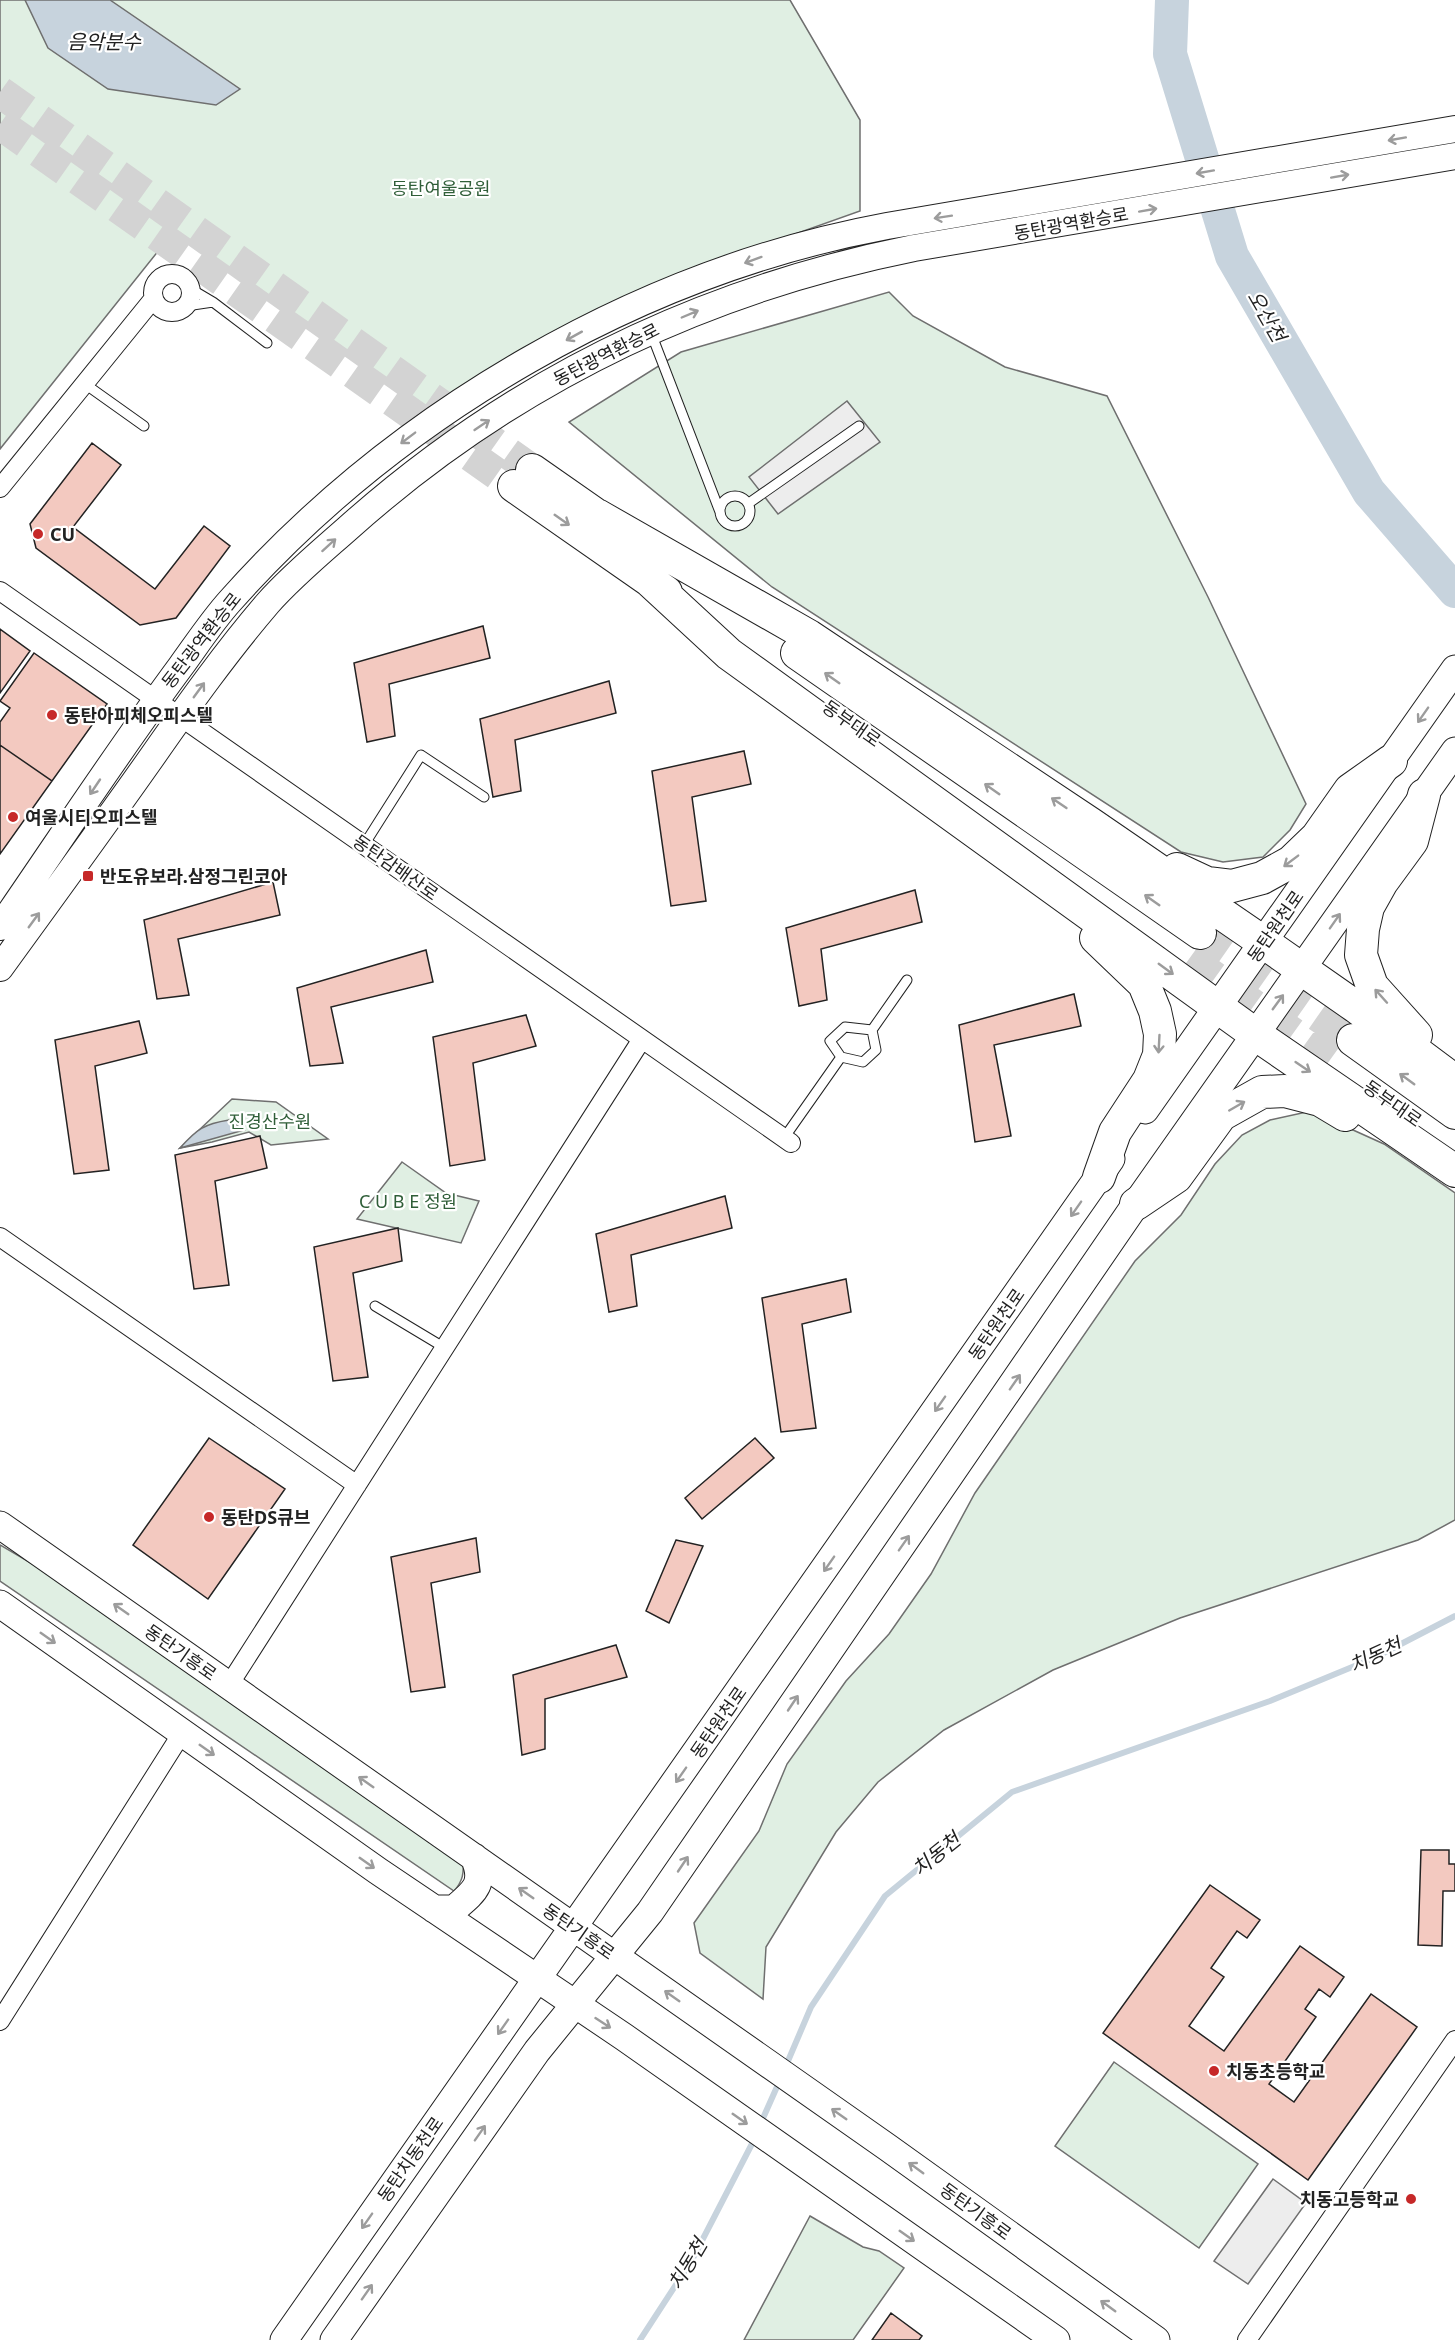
<svg xmlns="http://www.w3.org/2000/svg" width="1455" height="2340" viewBox="0 0 1455 2340" font-family="'Noto Sans','Noto Sans KR',sans-serif">
  <rect width="100%" height="100%" fill="#fff"/>
  <path fill="#e0efe3" stroke="#6f6f6f" stroke-width="1.5" d="M 0,0 L 790,0 L 860,120 L 860,211 L 691,271 L 425,409 L 175,230 L 0,449 Z
    M 889,292 L 913,316 L 1005,367 L 1107,396 L 1208,597 L 1306,804 L 1290,830 L 1263,857 L 1223,862 L 1181,852 L 772,587 L 569,422 L 681,352 Z
    M 232,1099 L 276,1102 L 328,1139 L 271,1145 L 249,1132 L 212,1142 L 180,1148 Z
    M 1311,1111 L 1384,1144 L 1455,1193 L 1455,1520 L 1418,1540 L 1180,1618 L 1053,1670 L 944,1730 L 878,1782 L 836,1832 L 766,1947 L 763,1999 L 700,1953 L 694,1923 L 759,1831 L 787,1764 L 846,1681 L 889,1634 L 931,1574 L 975,1493 L 1135,1261 L 1181,1215 L 1215,1164 L 1242,1135 L 1270,1120 Z
    M 402,1162 L 446,1193 L 479,1201 L 461,1243 L 357,1219 Z
    M 0,1545 L 65,1583 L 463,1860 C 464,1873 463,1881 454,1891 L 0,1581 Z
    M 1114,2062 L 1258,2164 L 1199,2248 L 1055,2146 Z
    M 810,2216 L 863,2247 L 879,2251 L 904,2268 L 853,2340 L 744,2340 Z"/>
  <path fill="#ededed" stroke="#6f6f6f" stroke-width="1.5" d="M 847,401 L 880,442 L 778,514 L 749,477 Z
    M 1273,2179 L 1306,2203 L 1248,2284 L 1214,2261 Z"/>
  <path fill="#c7d3dd" stroke="#6f6f6f" stroke-width="1.5" d="M 25,0 L 110,0 L 240,89 L 216,105 L 108,89 L 48,48 Z
    M 229,1120 L 244,1130 L 180,1148 C 197,1129 204,1124 229,1120 Z"/>
  <g fill="none" stroke-linecap="round" stroke-linejoin="round">
    <path stroke="#c7d3dd" stroke-width="6" d="M 785,2068 L 811,2007 L 885,1896 L 1012,1792 L 1270,1701 L 1374,1658 L 1455,1616
      M 760,2125 L 780,2080
      M 640,2340 L 692,2260 L 755,2138"/>
    <path stroke="#c7d3dd" stroke-width="34" d="M 1172,0 L 1170,54 L 1232,256 L 1369,492 L 1455,591"/>
  </g>
  <path fill="#f3c9c0" stroke="#222" stroke-width="1.5" d="M 92,443 L 121,465 L 73,527 L 155,589 L 204,526 L 230,546 L 176,618 L 140,625 L 36,548 L 30,524 Z
    M 483,626 L 490,658 L 389,684 L 395,736 L 367,742 L 354,663 Z
    M 0,629 L 30,651 L 0,693 Z
    M 34,653 L 107,704 L 52,781 L 0,745 L 0,722 L 10,708 L 0,701 Z
    M 609,681 L 616,713 L 515,740 L 521,791 L 493,797 L 480,719 Z
    M 0,745 L 52,781 L 0,854 Z
    M 744,751 L 751,784 L 692,797 L 706,901 L 671,906 L 652,771 Z
    M 273,882 L 280,915 L 178,939 L 189,995 L 157,999 L 144,920 Z
    M 915,890 L 922,922 L 821,949 L 827,1000 L 799,1006 L 786,928 Z
    M 426,950 L 433,982 L 331,1007 L 343,1063 L 310,1066 L 297,988 Z
    M 1074,994 L 1081,1026 L 994,1045 L 1011,1136 L 975,1142 L 959,1025 Z
    M 526,1015 L 536,1046 L 473,1063 L 485,1160 L 450,1166 L 433,1037 Z
    M 139,1021 L 147,1053 L 95,1066 L 109,1170 L 74,1174 L 55,1040 Z
    M 260,1136 L 267,1168 L 215,1181 L 229,1285 L 194,1289 L 175,1155 Z
    M 725,1196 L 732,1228 L 631,1255 L 637,1306 L 609,1312 L 596,1234 Z
    M 398,1228 L 402,1261 L 353,1273 L 368,1377 L 333,1381 L 314,1247 Z
    M 846,1279 L 851,1312 L 802,1324 L 816,1428 L 781,1432 L 762,1298 Z
    M 209,1438 L 285,1489 L 208,1599 L 133,1545 Z
    M 755,1438 L 774,1458 L 702,1519 L 685,1498 Z
    M 476,1538 L 480,1572 L 431,1583 L 445,1687 L 411,1692 L 391,1557 Z
    M 676,1540 L 703,1546 L 669,1623 L 646,1611 Z
    M 616,1645 L 627,1677 L 545,1699 L 545,1749 L 522,1755 L 513,1675 Z
    M 1421,1850 L 1449,1850 L 1449,1864 L 1455,1864 L 1455,1891 L 1443,1891 L 1442,1946 L 1418,1945 Z
    M 1210,1885 L 1260,1920 L 1247,1938 L 1237,1931 L 1211,1968 L 1224,1977 L 1189,2026 L 1224,2051 L 1300,1946 L 1344,1977 L 1330,1997 L 1319,1989 L 1305,2009 L 1316,2017 L 1269,2084 L 1294,2102 L 1371,1994 L 1417,2027 L 1308,2180 L 1103,2033 Z
    M 891,2313 L 922,2336 L 919,2340 L 872,2340 Z"/>
  <g fill="none" stroke-linecap="round" stroke-linejoin="round">
    <path stroke="#d3d3d3" stroke-width="32" stroke-dasharray="32 16" stroke-linecap="butt" d="M 0,92 L 532,470
      M 0,124 L 514,486
      M 1200,933 L 1353,1040
      M 1189,959 L 1330,1060"/>
    <g stroke="#222" stroke-width="11">
      <path id="lane" d="M 191,289 L 213,302 L 267,343
        M 186,306 L 213,302
        M 651,333 L 720,512
        M 85,384 L 144,426
        M720 511a15 15 0 1 1 30 0a15 15 0 1 1-30 0Z
        M 749,503 L 859,426
        M 364,845 L 421,755 L 484,797
        M 872,1030 L 907,980
        M 784,1138 L 841,1057 L 863,1062 L 876,1050 L 872,1030 L 845,1027 L 830,1041 L 841,1057
        M 375,1306 L 445,1348"/>
    </g>
    <g stroke="#222" stroke-width="20">
      <path id="street" d="M153 293a19 19 0 1 1 38 0a19 19 0 1 1-38 0Z
        M 0,488 L 154,298
        M 0,591 L 791,1143
        M 0,1237 L 357,1485
        M 229,1685 L 642,1039
        M 0,2021 L 182,1733
        M 1247,2340 L 1455,2040"/>
    </g>
    <g stroke="#222" stroke-width="28">
      <path id="secondary" d="M 0,927 C 60,840 118,751 181,666 C 197,644 212,621 230,601 C 397,413 639,272 887,226 L 1455,129
        M 0,968 C 51,898 102,828 152,757 C 189,704 226,652 268,603 C 292,576 321,552 347,529 C 511,382 699,291 914,248 L 1455,156"/>
    </g>
    <g stroke="#222" stroke-width="29">
      <path id="primary" d="M 1145,1110 L 1455,669
        M 0,1525 L 887,2147 L 1156,2340
        M 0,1604 L 378,1871 L 624,2037 L 1056,2340
        M 434,1909 L 454,1909 C 474,1892 486,1884 474,1857
        M 284,2340 L 1111,1159
        M 334,2340 L 537,2051 L 650,1912 L 1136,1204 L 1455,751"/>
    </g>
    <g stroke="#222" stroke-width="34">
      <path id="highway" d="M 532,470 L 615,528
        M 514,486 L 666,592
        M 597,515 L 809,636 L 1091,824 L 1263,942 L 1356,1007 L 1455,1081
        M 650,581 L 729,654 L 1255,1034 L 1455,1171
        M 797,653 L 1200,933
        M 1177,869 L 1207,883 L 1232,886 L 1262,878 L 1291,862 L 1317,837 L 1350,790 L 1391,761
        M 1096,938 L 1144,984 L 1155,1011 L 1160,1034 L 1159,1055 L 1149,1080 L 1115,1132 L 1099,1177
        M 1416,1035 L 1372,986 L 1361,955 L 1363,929 L 1368,907 L 1382,882 L 1412,841 L 1424,795
        M 1353,1040 L 1455,1113
        M 1136,1204 L 1176,1177 L 1221,1115 L 1262,1092 L 1285,1091 L 1320,1100 L 1345,1115"/>
    </g>
    <use href="#lane" stroke="#fff" stroke-width="9"/>
    <use href="#street" stroke="#fff" stroke-width="18"/>
    <use href="#secondary" stroke="#fff" stroke-width="26"/>
    <use href="#primary" stroke="#fff" stroke-width="27"/>
    <use href="#highway" stroke="#fff" stroke-width="32"/>
  </g>
  <defs><path id="oneway-shaft" d="M-6 0H5M1.5-3L5.5 0L1.5 3" fill="none" stroke-width="1.6" stroke-linecap="round" stroke-linejoin="round" transform="scale(1.5)"/></defs>
  <g stroke="#9c9c9c">
    <use href="#oneway-shaft" transform="translate(1397 139) rotate(170)"/>
    <use href="#oneway-shaft" transform="translate(1205 172) rotate(170)"/>
    <use href="#oneway-shaft" transform="translate(1340 176) rotate(-10)"/>
    <use href="#oneway-shaft" transform="translate(1148 210) rotate(-10)"/>
    <use href="#oneway-shaft" transform="translate(943 217) rotate(171)"/>
    <use href="#oneway-shaft" transform="translate(753 260) rotate(160)"/>
    <use href="#oneway-shaft" transform="translate(690 314) rotate(-23)"/>
    <use href="#oneway-shaft" transform="translate(574 336) rotate(151)"/>
    <use href="#oneway-shaft" transform="translate(482 425) rotate(-34)"/>
    <use href="#oneway-shaft" transform="translate(408 438) rotate(143)"/>
    <use href="#oneway-shaft" transform="translate(562 520) rotate(35)"/>
    <use href="#oneway-shaft" transform="translate(329 545) rotate(-42)"/>
    <use href="#oneway-shaft" transform="translate(832 678) rotate(-145)"/>
    <use href="#oneway-shaft" transform="translate(199 690) rotate(-54)"/>
    <use href="#oneway-shaft" transform="translate(1423 715) rotate(125)"/>
    <use href="#oneway-shaft" transform="translate(95 787) rotate(124)"/>
    <use href="#oneway-shaft" transform="translate(992 789) rotate(-145)"/>
    <use href="#oneway-shaft" transform="translate(1059 803) rotate(-146)"/>
    <use href="#oneway-shaft" transform="translate(1291 861) rotate(143)"/>
    <use href="#oneway-shaft" transform="translate(1152 900) rotate(-145)"/>
    <use href="#oneway-shaft" transform="translate(34 920) rotate(-54)"/>
    <use href="#oneway-shaft" transform="translate(1335 921) rotate(-55)"/>
    <use href="#oneway-shaft" transform="translate(1166 969) rotate(36)"/>
    <use href="#oneway-shaft" transform="translate(1381 996) rotate(-132)"/>
    <use href="#oneway-shaft" transform="translate(1278 1002) rotate(-54)"/>
    <use href="#oneway-shaft" transform="translate(1159 1044) rotate(93)"/>
    <use href="#oneway-shaft" transform="translate(1303 1067) rotate(34)"/>
    <use href="#oneway-shaft" transform="translate(1407 1079) rotate(-144)"/>
    <use href="#oneway-shaft" transform="translate(1237 1106) rotate(-30)"/>
    <use href="#oneway-shaft" transform="translate(1076 1209) rotate(125)"/>
    <use href="#oneway-shaft" transform="translate(1015 1382) rotate(-55)"/>
    <use href="#oneway-shaft" transform="translate(940 1404) rotate(125)"/>
    <use href="#oneway-shaft" transform="translate(904 1543) rotate(-55)"/>
    <use href="#oneway-shaft" transform="translate(829 1564) rotate(125)"/>
    <use href="#oneway-shaft" transform="translate(121 1609) rotate(-145)"/>
    <use href="#oneway-shaft" transform="translate(48 1638) rotate(35)"/>
    <use href="#oneway-shaft" transform="translate(793 1703) rotate(-56)"/>
    <use href="#oneway-shaft" transform="translate(207 1750) rotate(35)"/>
    <use href="#oneway-shaft" transform="translate(681 1775) rotate(125)"/>
    <use href="#oneway-shaft" transform="translate(366 1782) rotate(-145)"/>
    <use href="#oneway-shaft" transform="translate(367 1863) rotate(35)"/>
    <use href="#oneway-shaft" transform="translate(683 1864) rotate(-56)"/>
    <use href="#oneway-shaft" transform="translate(526 1893) rotate(-145)"/>
    <use href="#oneway-shaft" transform="translate(672 1996) rotate(-145)"/>
    <use href="#oneway-shaft" transform="translate(603 2023) rotate(33)"/>
    <use href="#oneway-shaft" transform="translate(503 2027) rotate(125)"/>
    <use href="#oneway-shaft" transform="translate(839 2114) rotate(-145)"/>
    <use href="#oneway-shaft" transform="translate(740 2119) rotate(35)"/>
    <use href="#oneway-shaft" transform="translate(480 2133) rotate(-55)"/>
    <use href="#oneway-shaft" transform="translate(916 2168) rotate(-144)"/>
    <use href="#oneway-shaft" transform="translate(367 2221) rotate(125)"/>
    <use href="#oneway-shaft" transform="translate(907 2236) rotate(35)"/>
    <use href="#oneway-shaft" transform="translate(367 2292) rotate(-55)"/>
    <use href="#oneway-shaft" transform="translate(1108 2306) rotate(-144)"/>
  </g>
  <g fill="#c62828" stroke="#fff" stroke-width="2">
    <circle cx="38" cy="534" r="6"/>
    <circle cx="52" cy="715" r="6"/>
    <circle cx="13" cy="817" r="6"/>
    <rect x="82" y="870" width="12" height="12" rx="3"/>
    <circle cx="209" cy="1517" r="6"/>
    <circle cx="1214" cy="2071" r="6"/>
    <circle cx="1411" cy="2199" r="6"/>
  </g>
  <g text-anchor="middle" dominant-baseline="central" stroke-width="4.5" stroke-linejoin="round" paint-order="stroke">
    <g font-size="18" fill="#2f5e38" stroke="#fff">
      <text x="441" y="188">동탄여울공원</text>
      <text x="270" y="1121">진경산수원</text>
      <text x="408" y="1201">C U B E 정원</text>
    </g>
    <g font-size="18" fill="#222" stroke="#fff">
      <text transform="translate(1071 223) rotate(-10)">동탄광역환승로</text>
      <text transform="translate(606 354) rotate(-27)">동탄광역환승로</text>
      <text transform="translate(201 640) rotate(-52)">동탄광역환승로</text>
      <text transform="translate(852 723) rotate(35)">동부대로</text>
      <text transform="translate(396 867) rotate(35)">동탄감배산로</text>
      <text transform="translate(1275 926) rotate(-55)">동탄원천로</text>
      <text transform="translate(1393 1103) rotate(35)">동부대로</text>
      <text transform="translate(996 1324) rotate(-55)">동탄원천로</text>
      <text transform="translate(181 1652) rotate(35)">동탄기흥로</text>
      <text transform="translate(718 1722) rotate(-55)">동탄원천로</text>
      <text transform="translate(579 1931) rotate(35)">동탄기흥로</text>
      <text transform="translate(410 2159) rotate(-55)">동탄치동천로</text>
      <text transform="translate(976 2211) rotate(36)">동탄기흥로</text>
    </g>
    <g font-size="18" font-weight="bold" fill="#222" stroke="#fff" text-anchor="start">
      <text x="50" y="534">CU</text>
      <text x="64" y="715">동탄아피체오피스텔</text>
      <text x="25" y="817">여울시티오피스텔</text>
      <text x="100" y="876">반도유보라.삼정그린코아</text>
      <text x="221" y="1517">동탄DS큐브</text>
      <text x="1226" y="2071">치동초등학교</text>
      <text x="1399" y="2199" text-anchor="end">치동고등학교</text>
    </g>
    <g font-size="20" font-style="italic" fill="#222" stroke="#fff">
      <text x="104" y="41">음악분수</text>
      <text transform="translate(1267 316) rotate(60)">오산천</text>
      <text transform="translate(1375 1655) rotate(-25)">치동천</text>
      <text transform="translate(936 1854) rotate(-39)">치동천</text>
      <text transform="translate(687 2264) rotate(-59)">치동천</text>
    </g>
  </g>
</svg>
